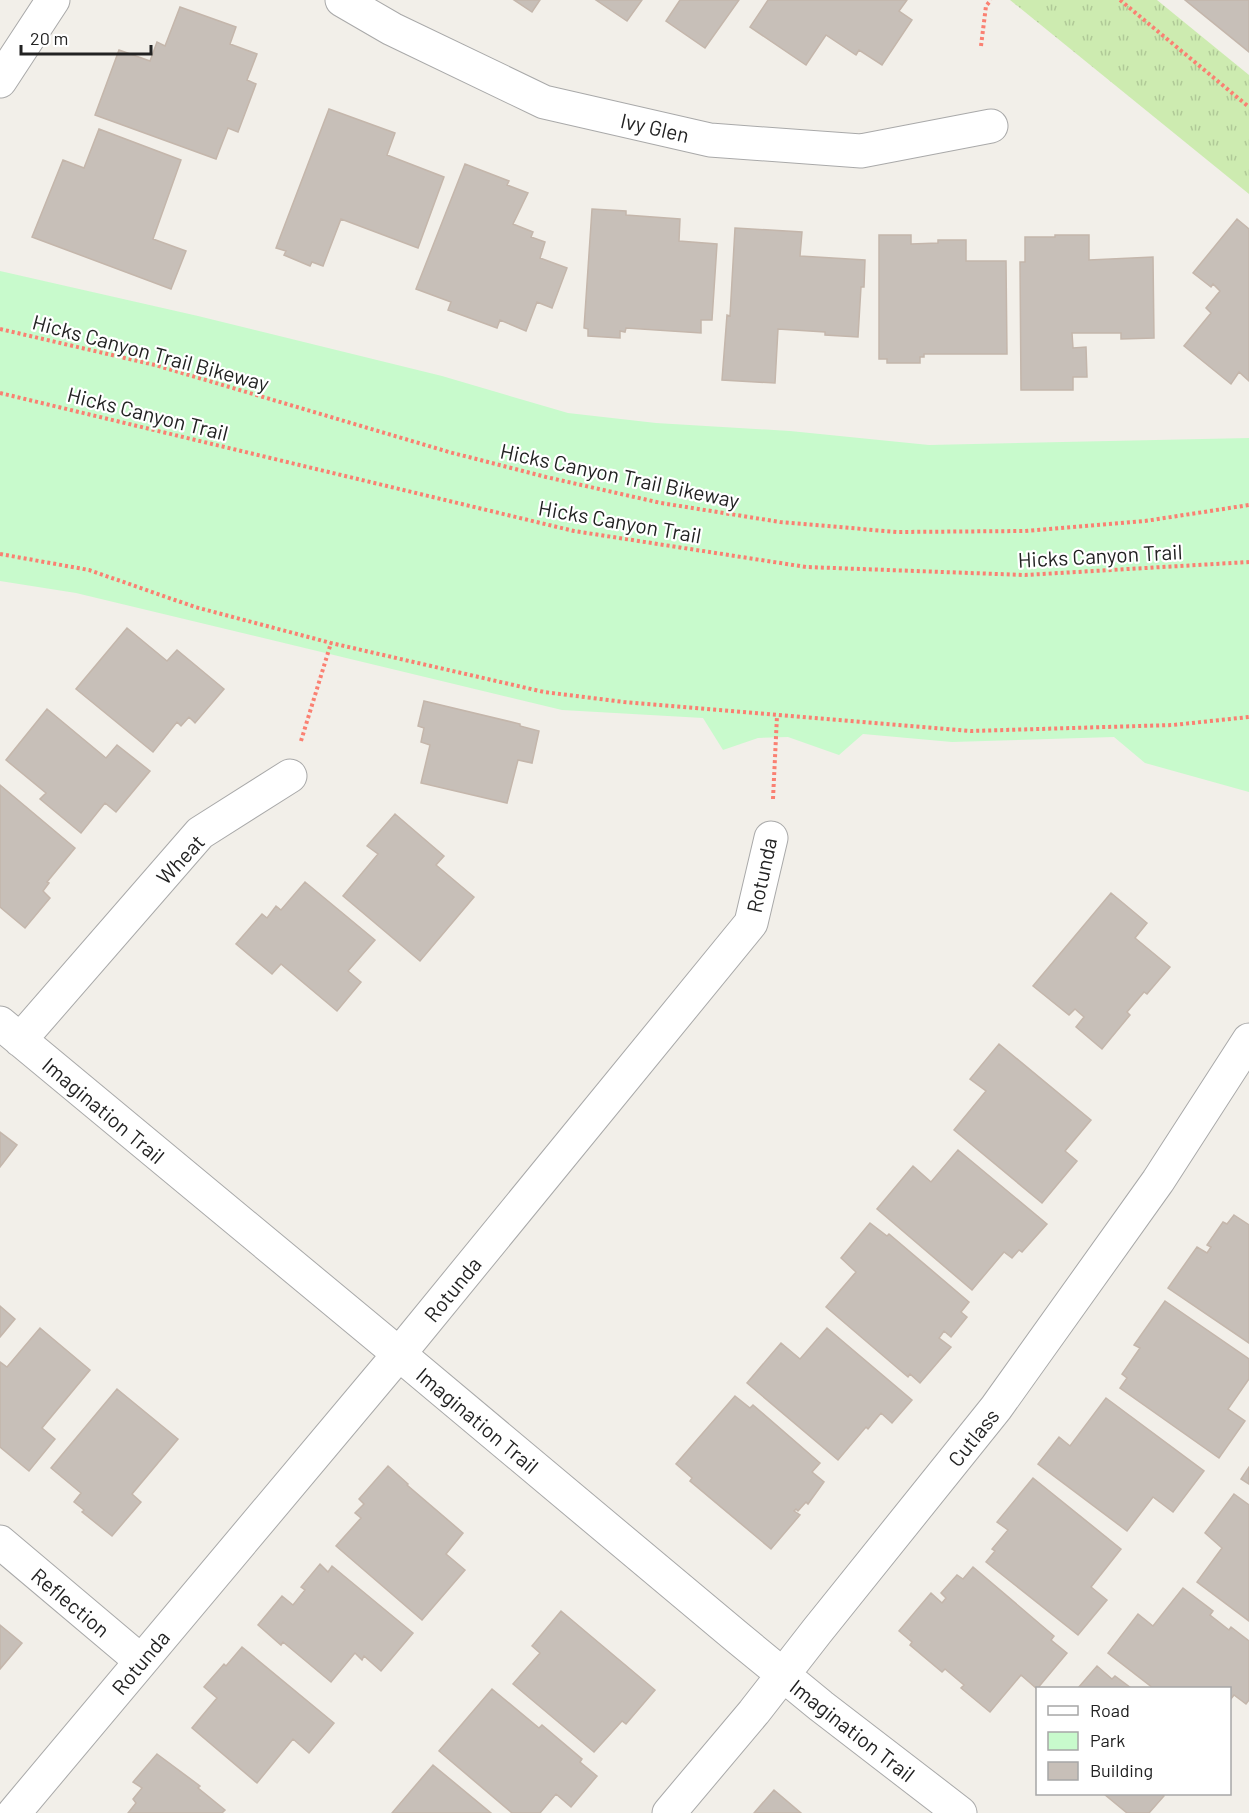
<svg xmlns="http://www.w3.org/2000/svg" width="1249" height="1813" viewBox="0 0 1249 1813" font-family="Barlow,sans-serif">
  <defs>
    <pattern id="grass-tufts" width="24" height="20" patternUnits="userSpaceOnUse" patternTransform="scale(1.5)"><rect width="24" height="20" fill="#cdebb0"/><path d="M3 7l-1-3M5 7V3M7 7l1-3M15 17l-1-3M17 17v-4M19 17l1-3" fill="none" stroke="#b0c997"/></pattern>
  </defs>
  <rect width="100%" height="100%" fill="#f2efe9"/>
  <path fill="url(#grass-tufts)" d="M 1010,0 L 1157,0 L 1249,75 L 1249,194 Z"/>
  <path fill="#c8facc" d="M 0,271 L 198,316 L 442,376 L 568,413 L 656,423 L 790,431 L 929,445 L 1249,438 L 1249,792 L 1145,763 L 1114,737 L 952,742 L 863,734 L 839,755 L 788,737 L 758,738 L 723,750 L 703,718 L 562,710 L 76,593 L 0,581 Z"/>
  <path fill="#c7bfb8" stroke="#c4b6ab" stroke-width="1.5" d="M 514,0 L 540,0 L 532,12 Z
    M 596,0 L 642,0 L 627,21 Z
    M 680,0 L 739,0 L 705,48 L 666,21 Z
    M 768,0 L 907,0 L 899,11 L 912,20 L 882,65 L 859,50 L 856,55 L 826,35 L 806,65 L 750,27 Z
    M 1185,0 L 1249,0 L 1249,52 Z
    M 180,7 L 236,27 L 230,44 L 257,54 L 247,80 L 256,84 L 238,132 L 228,128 L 216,159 L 95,115 L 119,50 L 150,61 L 157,42 L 165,46 Z
    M 329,109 L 395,133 L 387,155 L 444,177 L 418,248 L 341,219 L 323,266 L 312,262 L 310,266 L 284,255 L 286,251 L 276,248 Z
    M 99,129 L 181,160 L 153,239 L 186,251 L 171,289 L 32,237 L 63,160 L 84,168 Z
    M 465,164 L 509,181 L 507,185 L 528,193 L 513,224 L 533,232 L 531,237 L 545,242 L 540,258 L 567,268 L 552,308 L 537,302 L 526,331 L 500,320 L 497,328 L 448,310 L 451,302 L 416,289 Z
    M 592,209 L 626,211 L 626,215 L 680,219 L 679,241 L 717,244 L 712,320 L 701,320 L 701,333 L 626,328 L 625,332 L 620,331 L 620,338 L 588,336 L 588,329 L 584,328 Z
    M 1237,219 L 1249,229 L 1249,381 L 1239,372 L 1231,384 L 1184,346 L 1211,313 L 1206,308 L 1220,291 L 1213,284 L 1211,287 L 1193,273 Z
    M 735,228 L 802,232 L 800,256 L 865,260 L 864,287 L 861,287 L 858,337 L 825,335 L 825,332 L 778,329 L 775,383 L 722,380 L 727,315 L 730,316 Z
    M 879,235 L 911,235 L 911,244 L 938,243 L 938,240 L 966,240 L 966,261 L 1006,261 L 1007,354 L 924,354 L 924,357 L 920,357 L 920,363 L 887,363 L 887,359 L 879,359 Z
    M 1055,235 L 1089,235 L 1089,260 L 1153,257 L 1154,338 L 1121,339 L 1121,333 L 1072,333 L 1073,348 L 1086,347 L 1087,377 L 1073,377 L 1073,390 L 1021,390 L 1020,262 L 1025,262 L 1025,237 L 1055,237 Z
    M 127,628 L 167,661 L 177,650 L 224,689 L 195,723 L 189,717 L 181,726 L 177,722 L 153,752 L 76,689 Z
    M 424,701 L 520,724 L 520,726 L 539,731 L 532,763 L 518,760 L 507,803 L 421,783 L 430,745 L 421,742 L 424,728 L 418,726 Z
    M 47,709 L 106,758 L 117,745 L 150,771 L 116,812 L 105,803 L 81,833 L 40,799 L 46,793 L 6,760 Z
    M 0,785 L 75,848 L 47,882 L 49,883 L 43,891 L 50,898 L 25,928 L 0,907 Z
    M 395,814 L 444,856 L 436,865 L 474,897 L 420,961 L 343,896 L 378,854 L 367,846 Z
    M 305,882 L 375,940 L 348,971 L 361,982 L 337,1011 L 281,964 L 272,974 L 236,944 L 262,914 L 267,918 L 276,906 L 281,910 Z
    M 1111,893 L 1147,923 L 1135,938 L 1170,967 L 1147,994 L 1144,992 L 1127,1012 L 1130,1015 L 1102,1049 L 1076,1027 L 1084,1017 L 1075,1009 L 1069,1015 L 1033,986 Z
    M 999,1044 L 1091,1120 L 1065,1151 L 1077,1161 L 1042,1203 L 954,1130 L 986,1091 L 970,1079 Z
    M 0,1132 L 17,1145 L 0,1167 Z
    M 958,1150 L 1047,1224 L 1022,1252 L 1019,1250 L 1012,1258 L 1004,1252 L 972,1290 L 877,1209 L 913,1166 L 931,1182 Z
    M 1234,1215 L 1249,1225 L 1249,1343 L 1168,1288 L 1197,1247 L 1207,1253 L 1211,1247 L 1207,1245 L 1223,1222 L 1227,1224 Z
    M 870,1223 L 887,1236 L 889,1234 L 969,1302 L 961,1312 L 967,1317 L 951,1337 L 944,1331 L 939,1338 L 951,1347 L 920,1383 L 910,1374 L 908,1377 L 826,1307 L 856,1272 L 841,1258 Z
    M 1165,1301 L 1249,1359 L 1249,1379 L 1228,1409 L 1245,1421 L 1219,1458 L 1120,1388 L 1127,1378 L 1122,1374 L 1140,1348 L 1134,1345 Z
    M 0,1306 L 15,1319 L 0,1337 Z
    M 40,1328 L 90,1370 L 42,1428 L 55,1439 L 29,1471 L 0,1447 L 0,1362 L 7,1367 Z
    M 827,1328 L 912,1400 L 892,1423 L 881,1413 L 868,1429 L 866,1427 L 838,1460 L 747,1383 L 781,1343 L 800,1359 Z
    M 117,1389 L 178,1439 L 132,1494 L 141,1502 L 112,1536 L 82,1512 L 84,1510 L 74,1502 L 81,1493 L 51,1468 Z
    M 735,1396 L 750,1408 L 753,1405 L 820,1463 L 812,1472 L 824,1482 L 808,1504 L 806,1502 L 798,1511 L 796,1509 L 794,1511 L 800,1515 L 771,1549 L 690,1481 L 692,1478 L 676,1464 Z
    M 1106,1398 L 1204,1471 L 1173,1512 L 1153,1497 L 1127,1531 L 1038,1464 L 1059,1437 L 1070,1446 Z
    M 388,1466 L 408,1484 L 407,1485 L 463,1533 L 446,1554 L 465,1570 L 422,1620 L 336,1546 L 361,1518 L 355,1513 L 364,1504 L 359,1499 Z
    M 1249,1467 L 1249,1484 L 1241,1479 Z
    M 1033,1478 L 1121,1549 L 1091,1587 L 1107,1600 L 1078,1635 L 986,1562 L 995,1551 L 992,1549 L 1008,1530 L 997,1522 Z
    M 1234,1494 L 1249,1505 L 1249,1621 L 1197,1582 L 1222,1548 L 1205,1533 Z
    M 320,1564 L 328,1572 L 332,1566 L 413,1633 L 381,1671 L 364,1656 L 362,1660 L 355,1653 L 331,1682 L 283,1642 L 281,1645 L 258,1625 L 282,1596 L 293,1605 L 305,1590 L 301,1587 Z
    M 973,1567 L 1054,1636 L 1051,1640 L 1067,1653 L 1037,1689 L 1021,1675 L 990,1712 L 961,1688 L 964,1685 L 945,1669 L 942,1672 L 910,1645 L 912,1642 L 899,1631 L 931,1593 L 942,1603 L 946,1598 L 941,1593 L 957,1575 L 963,1579 Z
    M 1183,1588 L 1213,1611 L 1210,1615 L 1229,1630 L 1231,1627 L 1249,1641 L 1249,1700 L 1246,1704 L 1234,1695 L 1230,1700 L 1230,1688 L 1153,1688 L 1108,1653 L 1138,1614 L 1153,1626 Z
    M 561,1611 L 655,1690 L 626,1724 L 622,1721 L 594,1752 L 513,1684 L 540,1653 L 532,1646 Z
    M 0,1625 L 22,1643 L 0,1669 Z
    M 242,1647 L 334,1723 L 309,1753 L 293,1739 L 257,1783 L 192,1728 L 217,1698 L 204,1687 L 224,1664 L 226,1666 Z
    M 1097,1666 L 1112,1679 L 1115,1676 L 1131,1688 L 1078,1688 Z
    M 492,1689 L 539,1728 L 542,1725 L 582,1759 L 580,1762 L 597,1776 L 571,1807 L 556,1794 L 540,1813 L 512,1813 L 439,1751 Z
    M 157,1754 L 200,1786 L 198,1788 L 225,1810 L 222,1813 L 128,1813 L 136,1803 L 133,1799 L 142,1788 L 133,1782 Z
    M 433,1765 L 491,1813 L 392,1813 Z
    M 774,1790 L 801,1813 L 754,1813 Z
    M 1104,1794 L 1161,1794 L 1164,1796 L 1149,1813 L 1127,1813 Z"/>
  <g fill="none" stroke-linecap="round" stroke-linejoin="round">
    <g stroke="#a9a9a9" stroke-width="35">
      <path id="minor" d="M 342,0 L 392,29 L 544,102 L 710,140 L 861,151 L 991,126
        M 0,81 L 53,0
        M 0,1023 L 399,1354 L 737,1637 L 821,1706 L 960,1813
        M 20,1040 L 200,833 L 290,776
        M 0,1542 L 141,1661
        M 14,1813 L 399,1354 L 751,923 L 771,838
        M 669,1813 L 754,1712 L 817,1631 L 996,1408 L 1158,1181 L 1249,1040"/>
    </g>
    <path stroke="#fa8072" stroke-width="4" stroke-dasharray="3 3" stroke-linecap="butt" d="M 1120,0 L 1249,107
      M 981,46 L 986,6 L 991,0
      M 0,329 L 155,365 L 449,452 L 546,477 L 661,503 L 780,522 L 897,532 L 1024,531 L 1145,521 L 1249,505
      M 0,393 L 574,531 L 806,567 L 1025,575 L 1249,562
      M 0,554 L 89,570 L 195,607 L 331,643 L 544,692 L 624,702 L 971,731 L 1173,725 L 1249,717
      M 301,741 L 331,643
      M 773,799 L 777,716"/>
    <use href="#minor" stroke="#fff" stroke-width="33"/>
  </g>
  <g text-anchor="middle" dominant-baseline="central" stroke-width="4.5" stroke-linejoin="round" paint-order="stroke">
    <g font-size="21" fill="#222" stroke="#fff">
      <text transform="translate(655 127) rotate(13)">Ivy Glen</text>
      <text transform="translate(151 352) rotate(15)">Hicks Canyon Trail Bikeway</text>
      <text transform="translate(148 413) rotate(14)">Hicks Canyon Trail</text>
      <text transform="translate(620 475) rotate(12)">Hicks Canyon Trail Bikeway</text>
      <text transform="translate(620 521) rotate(10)">Hicks Canyon Trail</text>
      <text transform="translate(1100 555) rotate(-3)">Hicks Canyon Trail</text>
      <text transform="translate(180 859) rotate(-47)">Wheat</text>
      <text transform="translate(761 875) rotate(-78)">Rotunda</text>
      <text transform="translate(104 1110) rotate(40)">Imagination Trail</text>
      <text transform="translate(452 1289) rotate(-51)">Rotunda</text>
      <text transform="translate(478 1420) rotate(40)">Imagination Trail</text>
      <text transform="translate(973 1437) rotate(-51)">Cutlass</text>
      <text transform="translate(71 1602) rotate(40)">Reflection</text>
      <text transform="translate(140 1662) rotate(-50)">Rotunda</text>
      <text transform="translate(853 1730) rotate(38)">Imagination Trail</text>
    </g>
  </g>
  <rect x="1036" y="1687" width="195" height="108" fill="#ffffff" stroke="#a7a7a7" stroke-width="1.5"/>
  <rect x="1048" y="1706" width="30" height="9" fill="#ffffff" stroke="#a7a7a7" stroke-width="1.5"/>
  <text x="1090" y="1717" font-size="18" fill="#222222">Road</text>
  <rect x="1048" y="1732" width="30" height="18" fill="#c8facc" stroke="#a7a7a7" stroke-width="1.5"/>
  <text x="1090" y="1747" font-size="18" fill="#222222">Park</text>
  <rect x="1048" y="1762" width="30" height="18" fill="#c7bfb8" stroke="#a7a7a7" stroke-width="1.5"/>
  <text x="1090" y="1777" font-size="18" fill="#222222">Building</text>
  <path d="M21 45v9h130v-9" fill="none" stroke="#222222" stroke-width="3"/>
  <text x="30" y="45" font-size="18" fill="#222222" stroke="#ffffff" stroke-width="4.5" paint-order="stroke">20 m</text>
</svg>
